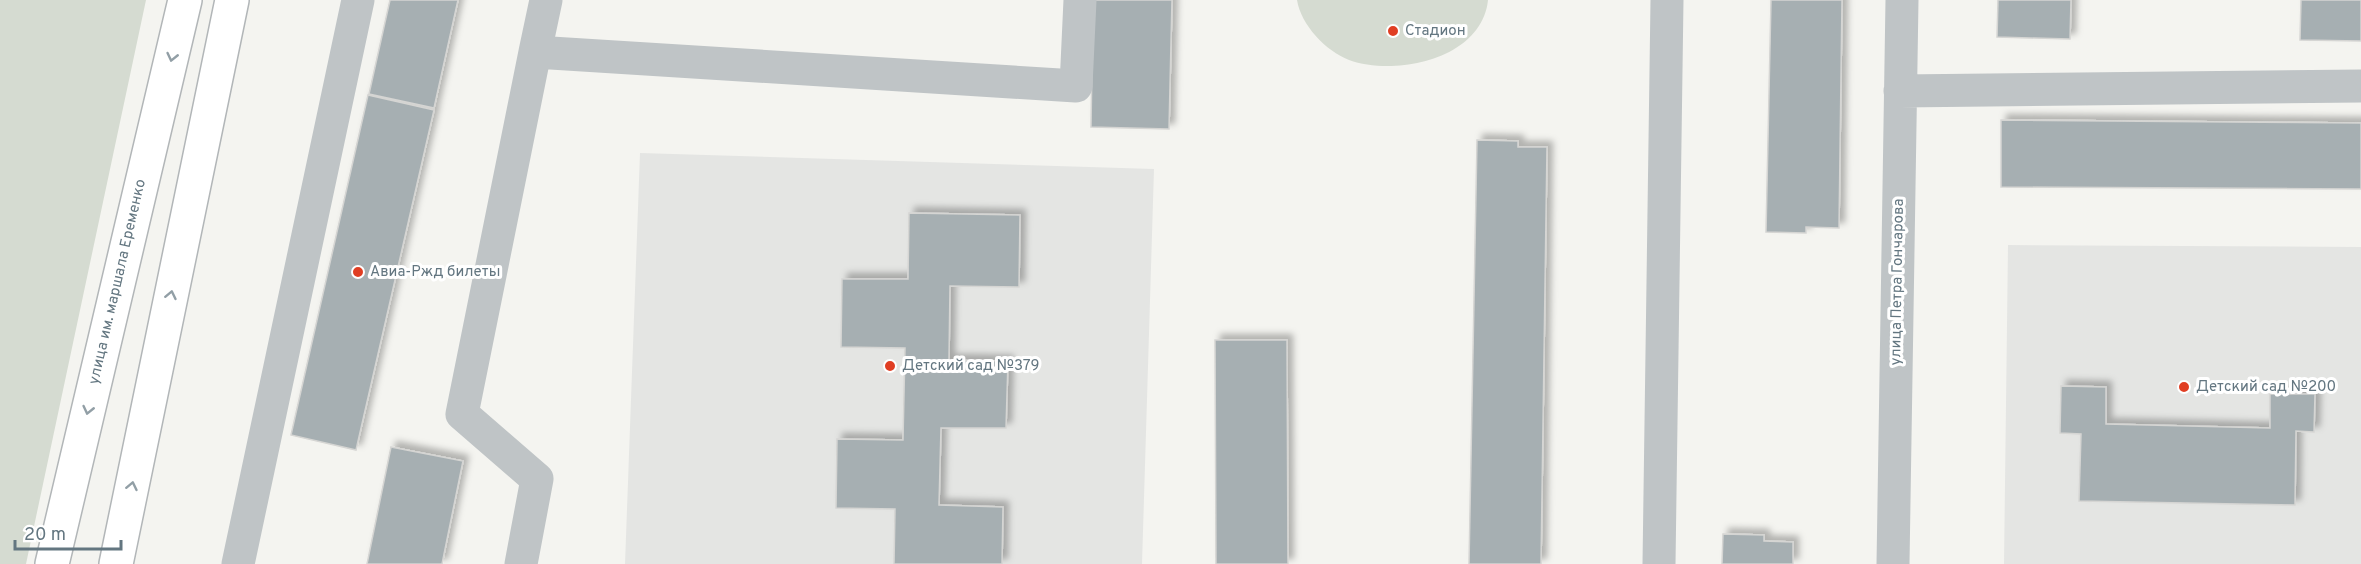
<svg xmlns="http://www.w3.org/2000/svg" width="2361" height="564" viewBox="0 0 2361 564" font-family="Overpass,sans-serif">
  <defs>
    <filter id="shadow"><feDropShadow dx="5.5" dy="-5.5" stdDeviation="3" flood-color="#0004"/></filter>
  </defs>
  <rect width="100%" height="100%" fill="#f4f4f0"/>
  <path fill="#e4e5e3" d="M 640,153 L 1154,169 L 1142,564 L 625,564 Z
    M 2008,245 L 2361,247 L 2361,564 L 2004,564 Z"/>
  <path fill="#d5dbd1" d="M 0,0 L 146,0 L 26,564 L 0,564 Z
    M 1297,0 L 1488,0 C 1482,59 1396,77 1349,60 C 1326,51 1301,25 1297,0 Z"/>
  <path fill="#a6afb2" stroke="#d5d5d3" stroke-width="1.5" filter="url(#shadow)" d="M 390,0 L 458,0 L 434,108 L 369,94 Z
    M 1093,0 L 1172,0 L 1169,129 L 1091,127 Z
    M 1771,0 L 1842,0 L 1839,228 L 1806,227 L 1806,233 L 1766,232 Z
    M 1998,0 L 2071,0 L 2070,39 L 1997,37 Z
    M 2301,0 L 2361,0 L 2361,41 L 2300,40 Z
    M 368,95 L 434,110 L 356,450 L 291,435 Z
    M 2001,120 L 2361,123 L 2361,189 L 2001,187 Z
    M 1477,140 L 1518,141 L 1518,147 L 1547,147 L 1541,564 L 1469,564 Z
    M 909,213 L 1020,215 L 1019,287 L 950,286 L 949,360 L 1008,361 L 1006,428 L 941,428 L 939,505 L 1003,507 L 1002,564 L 894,564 L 895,509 L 836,508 L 837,439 L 903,440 L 905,348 L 841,347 L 842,279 L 908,279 Z
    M 1215,340 L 1287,340 L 1288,564 L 1216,564 Z
    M 2061,386 L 2106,387 L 2106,424 L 2270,428 L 2270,394 L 2315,394 L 2314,432 L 2296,431 L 2295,505 L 2079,501 L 2081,434 L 2060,433 Z
    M 391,447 L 463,461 L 442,564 L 367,564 Z
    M 1723,534 L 1764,535 L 1764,541 L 1793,542 L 1793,564 L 1722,564 Z"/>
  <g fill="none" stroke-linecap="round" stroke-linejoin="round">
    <g stroke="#b2b6b8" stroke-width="36">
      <path id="highway" d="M 52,564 L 185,0
        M 116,564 L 232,0"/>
    </g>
    <path stroke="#bfc4c6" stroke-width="33" d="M 546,0 L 535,52 L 1076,86 L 1080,0
      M 1900,91 L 2361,86
      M 238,564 L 358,0
      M 521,564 L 537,479 L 462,414 L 535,52
      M 1659,564 L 1667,0
      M 1893,564 L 1902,0"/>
    <use href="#highway" stroke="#fff" stroke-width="33"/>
  </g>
  <defs><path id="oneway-chevron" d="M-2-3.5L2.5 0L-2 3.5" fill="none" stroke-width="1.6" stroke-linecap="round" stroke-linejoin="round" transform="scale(1.5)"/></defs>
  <g stroke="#929fa6">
    <use href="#oneway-chevron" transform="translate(172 57) rotate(103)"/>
    <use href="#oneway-chevron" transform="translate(171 295) rotate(-78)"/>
    <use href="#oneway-chevron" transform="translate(88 410) rotate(103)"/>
    <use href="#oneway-chevron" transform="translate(132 486) rotate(-78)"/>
  </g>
  <g fill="#e03e23" stroke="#fff" stroke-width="2">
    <circle cx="1393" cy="31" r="6"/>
    <circle cx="358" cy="272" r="6"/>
    <circle cx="890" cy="366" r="6"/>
    <circle cx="2184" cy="387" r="6"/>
  </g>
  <g text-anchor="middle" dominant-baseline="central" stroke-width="6" stroke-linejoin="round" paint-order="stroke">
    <g font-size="15" fill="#637680" stroke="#fff" text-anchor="start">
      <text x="1405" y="31">Стадион</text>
      <text x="370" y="272">Авиа-Ржд билеты</text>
      <text x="902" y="366">Детский сад №379</text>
      <text x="2196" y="387">Детский сад №200</text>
    </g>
    <g font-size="15" fill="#637680" stroke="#fff">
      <text transform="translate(118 282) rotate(-77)">улица им. маршала Еременко</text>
      <text transform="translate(1898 282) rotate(-89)">улица Петра Гончарова</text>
    </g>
  </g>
  <path d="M15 540v9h106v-9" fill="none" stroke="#637680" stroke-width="3"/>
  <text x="24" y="540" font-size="18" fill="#637680" stroke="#ffffff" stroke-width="4.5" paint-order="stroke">20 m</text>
</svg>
